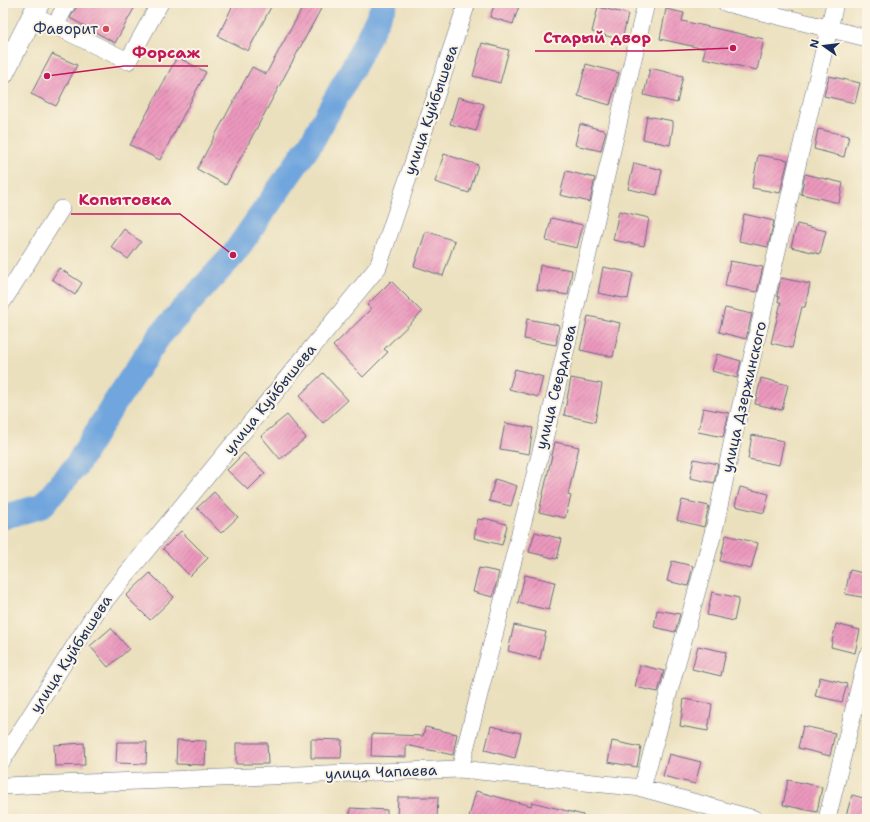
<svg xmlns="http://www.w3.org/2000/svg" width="870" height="822" viewBox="0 0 870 822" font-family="'Shantell Sans',sans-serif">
  <defs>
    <pattern id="building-hatch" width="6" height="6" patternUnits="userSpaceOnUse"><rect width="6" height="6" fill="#ec98bd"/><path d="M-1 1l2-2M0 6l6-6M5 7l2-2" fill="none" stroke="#be7c9d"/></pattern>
  </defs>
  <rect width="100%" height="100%" fill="#fcf5e5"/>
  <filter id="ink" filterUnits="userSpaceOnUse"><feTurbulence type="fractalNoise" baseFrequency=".025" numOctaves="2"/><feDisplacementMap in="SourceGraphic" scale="8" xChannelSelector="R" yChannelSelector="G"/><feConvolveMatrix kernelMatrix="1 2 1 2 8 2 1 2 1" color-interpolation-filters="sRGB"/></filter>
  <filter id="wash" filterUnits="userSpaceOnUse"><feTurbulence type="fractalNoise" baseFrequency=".012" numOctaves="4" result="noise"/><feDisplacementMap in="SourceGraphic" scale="16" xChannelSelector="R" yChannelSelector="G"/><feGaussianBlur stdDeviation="0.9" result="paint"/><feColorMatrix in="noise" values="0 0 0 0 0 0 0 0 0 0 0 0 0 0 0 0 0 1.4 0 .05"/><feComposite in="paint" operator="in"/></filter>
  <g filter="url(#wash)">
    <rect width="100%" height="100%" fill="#ebe0bd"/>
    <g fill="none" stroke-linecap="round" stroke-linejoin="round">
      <path stroke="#6fa5dd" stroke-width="25" d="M 3,517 L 42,506 L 76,466 L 112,407 L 159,336 L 233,255 L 311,143 L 356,62 L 385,3"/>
    </g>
    <g id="blocks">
      <path fill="url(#building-hatch)" d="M 77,3 L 137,3 L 115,43 L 70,18 L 76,8 Z
        M 234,3 L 273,3 L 248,51 L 218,36 Z
        M 305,3 L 324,3 L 226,185 L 197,169 L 252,67 L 266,74 Z
        M 495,3 L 520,3 L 513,24 L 490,17 Z
        M 598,7 L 628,14 L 622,40 L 592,32 Z
        M 666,9 L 684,13 L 682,21 L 764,39 L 757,70 L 703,58 L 705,49 L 660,39 Z
        M 482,43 L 509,50 L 500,83 L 473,76 Z
        M 52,54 L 77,65 L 56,106 L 31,94 Z
        M 177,57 L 206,72 L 160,160 L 130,145 Z
        M 586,64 L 619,73 L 610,105 L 578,96 Z
        M 650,68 L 683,76 L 677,103 L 644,95 Z
        M 829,76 L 860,83 L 855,103 L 824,96 Z
        M 458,97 L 484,104 L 476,131 L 450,124 Z
        M 647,116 L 673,121 L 673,126 L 670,145 L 643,139 Z
        M 580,124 L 606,131 L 601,151 L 575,145 Z
        M 818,129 L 849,136 L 844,157 L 814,149 Z
        M 444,154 L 478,165 L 469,193 L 435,182 Z
        M 758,155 L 788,160 L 780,193 L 752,188 Z
        M 634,163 L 662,170 L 657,195 L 628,189 Z
        M 566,171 L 595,178 L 590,202 L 560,195 Z
        M 805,174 L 843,183 L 839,203 L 801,194 Z
        M 619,211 L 649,218 L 644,246 L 613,240 Z
        M 744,214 L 774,221 L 768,247 L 739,241 Z
        M 551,218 L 583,225 L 577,248 L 546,241 Z
        M 797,224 L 826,231 L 820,254 L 791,247 Z
        M 124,229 L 141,242 L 128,259 L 111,247 Z
        M 426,231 L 455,241 L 443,276 L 414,266 Z
        M 730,261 L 763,267 L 757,292 L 725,286 Z
        M 540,265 L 572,270 L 568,295 L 537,290 Z
        M 603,267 L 633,273 L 628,299 L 598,293 Z
        M 59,268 L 82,283 L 75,295 L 52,279 Z
        M 781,278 L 810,284 L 805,307 L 802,307 L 792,348 L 771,343 L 781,302 L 778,302 L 779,297 L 777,296 Z
        M 391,281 L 422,312 L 384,349 L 388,352 L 363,377 L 333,346 L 371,309 L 367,305 Z
        M 725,308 L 752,314 L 746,339 L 719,332 Z
        M 588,316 L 620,323 L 613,357 L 580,350 Z
        M 527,319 L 559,325 L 556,345 L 524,339 Z
        M 717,354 L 741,361 L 737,378 L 712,371 Z
        M 515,369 L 543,377 L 538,397 L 509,389 Z
        M 323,373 L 348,400 L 323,423 L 299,396 Z
        M 571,378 L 602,384 L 595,422 L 564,415 Z
        M 761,378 L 788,385 L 782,410 L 755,404 Z
        M 703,408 L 729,413 L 723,437 L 698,432 Z
        M 287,415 L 306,438 L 280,459 L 261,436 Z
        M 505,423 L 533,428 L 529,454 L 500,449 Z
        M 752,435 L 784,441 L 779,465 L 748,459 Z
        M 555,442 L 579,447 L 568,495 L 571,496 L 565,518 L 539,512 Z
        M 244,453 L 265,473 L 248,490 L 227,470 Z
        M 694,459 L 718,464 L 714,483 L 690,478 Z
        M 495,479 L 517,486 L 511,506 L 489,501 Z
        M 740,487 L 769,494 L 764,513 L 735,506 Z
        M 214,492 L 238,517 L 221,533 L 197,508 Z
        M 682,500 L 709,506 L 704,527 L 677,520 Z
        M 484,518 L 506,524 L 506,525 L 507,526 L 502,545 L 474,538 L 478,519 L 484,520 Z
        M 181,531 L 208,558 L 190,576 L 163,549 Z
        M 535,532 L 562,539 L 557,559 L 529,552 Z
        M 726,535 L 758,543 L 751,569 L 720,561 Z
        M 672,561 L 693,566 L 688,586 L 667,581 Z
        M 479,568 L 499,572 L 493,597 L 473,592 Z
        M 850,570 L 867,574 L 867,598 L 845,594 Z
        M 150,573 L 174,597 L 150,620 L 126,596 Z
        M 525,575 L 555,582 L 549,610 L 518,603 Z
        M 712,592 L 739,598 L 734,621 L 707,615 Z
        M 657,610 L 680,614 L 675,632 L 654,627 Z
        M 836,624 L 860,630 L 855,653 L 831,647 Z
        M 514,625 L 546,632 L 540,659 L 508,651 Z
        M 111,628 L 129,649 L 108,667 L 90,646 Z
        M 698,646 L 726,652 L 721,676 L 692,669 Z
        M 640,665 L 664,671 L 658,692 L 635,687 Z
        M 820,677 L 847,684 L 842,702 L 815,696 Z
        M 684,699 L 712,704 L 708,731 L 680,726 Z
        M 491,726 L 521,733 L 515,758 L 485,750 Z
        M 803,726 L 835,733 L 830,756 L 798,748 Z
        M 425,727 L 457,734 L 453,755 L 406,745 L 406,757 L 371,756 L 372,734 L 423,736 Z
        M 311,739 L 342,740 L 341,758 L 311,758 Z
        M 177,740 L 206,741 L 205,765 L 176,764 Z
        M 612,741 L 641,747 L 637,767 L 608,762 Z
        M 117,742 L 147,742 L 146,764 L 116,763 Z
        M 84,743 L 85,765 L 55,766 L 54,745 Z
        M 236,743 L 267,743 L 268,764 L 236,764 Z
        M 669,754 L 701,762 L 695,784 L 663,776 Z
        M 788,780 L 822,787 L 817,812 L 783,805 Z
        M 476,791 L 531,806 L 532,802 L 583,815 L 583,819 L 476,819 L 469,817 Z
        M 852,795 L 867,799 L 867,819 L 845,819 Z
        M 398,797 L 438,797 L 437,819 L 397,819 Z
        M 350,808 L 387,810 L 387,819 L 350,819 Z"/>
    </g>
  </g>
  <g filter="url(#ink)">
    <use href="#blocks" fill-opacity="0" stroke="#646d7f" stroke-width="1"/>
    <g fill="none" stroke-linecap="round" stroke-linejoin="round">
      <g stroke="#646d7f" stroke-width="18">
        <path id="minor" d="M 726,3 L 867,38
          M 33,15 L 128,61 L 160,3
          M 55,26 L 67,3
          M 3,301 L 61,209
          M 3,759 L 98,609 L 378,267 L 467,3
          M 460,769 L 555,396 L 646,3
          M 3,786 L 460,769 L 642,788 L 754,819
          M 642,788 L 715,526 L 733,439 L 835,3
          M 827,819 L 867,656"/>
      </g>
      <g stroke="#646d7f" stroke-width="22">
        <path id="major" d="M 3,74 L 39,3"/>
      </g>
      <use href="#minor" stroke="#fff" stroke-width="17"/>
      <use href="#major" stroke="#fff" stroke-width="21"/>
    </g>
  </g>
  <circle fill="#d1495b" stroke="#fcf5e5" stroke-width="1.5" cx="106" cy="29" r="4"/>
  <g text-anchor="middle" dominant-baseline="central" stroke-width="4" stroke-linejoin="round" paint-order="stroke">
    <g font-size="15" fill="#1b2f5e" stroke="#fcf5e5" text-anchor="end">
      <text x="98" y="29">Фаворит</text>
    </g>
    <g font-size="15" fill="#1b2f5e" stroke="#fcf5e5">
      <text transform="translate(431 110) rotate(-71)">улица Куйбышева</text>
      <text transform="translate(556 387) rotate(-76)">улица Свердлова</text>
      <text transform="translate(744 397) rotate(-77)">улица Дзержинского</text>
      <text transform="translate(270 399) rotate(-51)">улица Куйбышева</text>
      <text transform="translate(71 654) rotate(-57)">улица Куйбышева</text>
      <text transform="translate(381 772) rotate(-2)">улица Чапаева</text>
    </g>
  </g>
  <path fill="none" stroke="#c2185b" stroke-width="1.5" d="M733 48L659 51H535M47 76L124 66H208M233 255L180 214H71"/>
  <g fill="#c2185b" stroke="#fcf5e5" stroke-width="1.5">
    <circle cx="733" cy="48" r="4"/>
    <circle cx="47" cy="76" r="4"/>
    <circle cx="233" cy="255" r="4"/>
  </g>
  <g font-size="16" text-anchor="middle" font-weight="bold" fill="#c2185b" stroke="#fcf5e5" stroke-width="4" stroke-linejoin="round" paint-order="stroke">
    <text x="597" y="43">Старый двор</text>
    <text x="166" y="58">Форсаж</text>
    <text x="125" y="205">Копытовка</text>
  </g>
  <rect width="870" height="822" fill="none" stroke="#fcf5e5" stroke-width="16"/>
  <g transform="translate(824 46) rotate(284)" stroke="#fcf5e5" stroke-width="3" paint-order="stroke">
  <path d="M0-3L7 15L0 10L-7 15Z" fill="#1b2f5e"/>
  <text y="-6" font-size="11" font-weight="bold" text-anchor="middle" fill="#1b2f5e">N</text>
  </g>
</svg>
